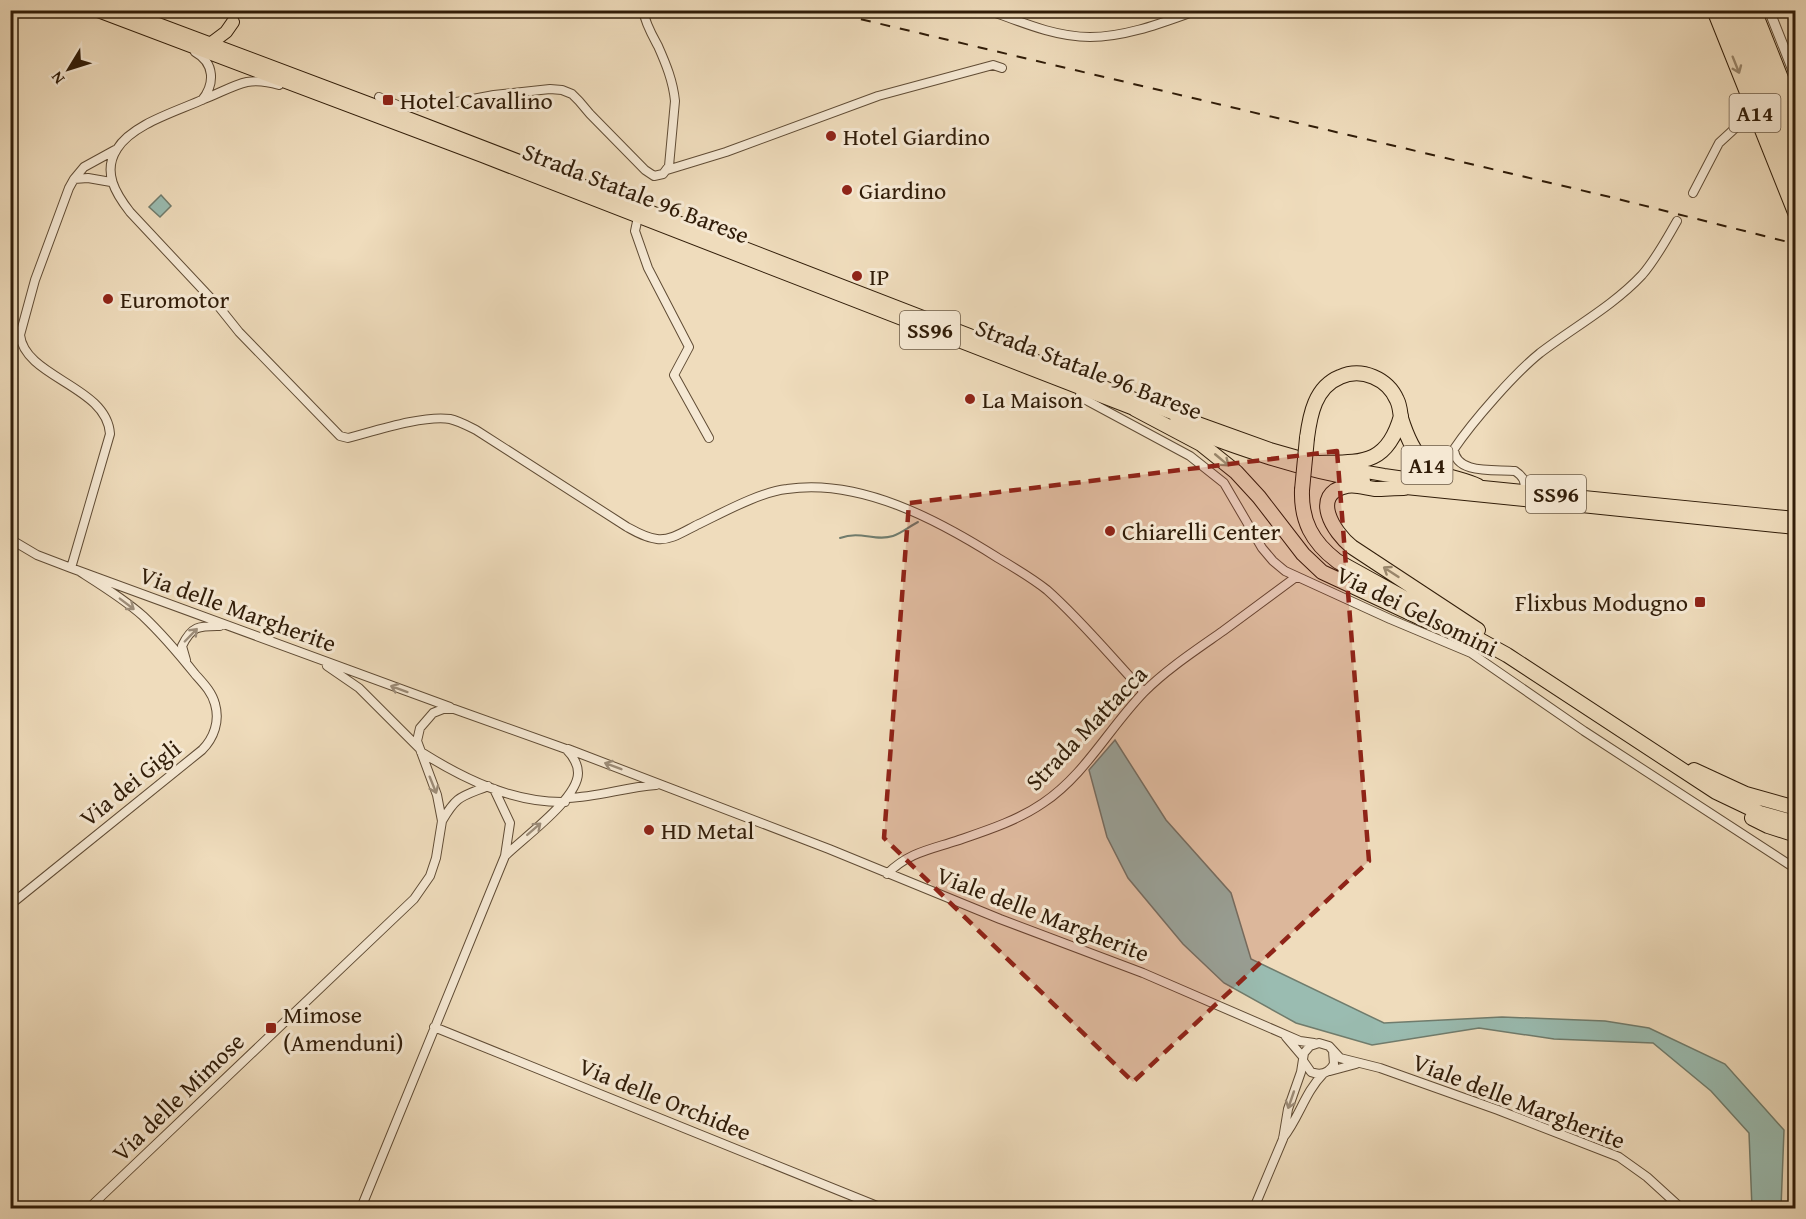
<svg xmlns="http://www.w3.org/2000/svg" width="1806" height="1219" viewBox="0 0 1806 1219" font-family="'Gentium Book Plus',serif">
  <rect width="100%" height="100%" fill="#efdcbc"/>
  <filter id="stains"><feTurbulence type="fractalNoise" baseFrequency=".00333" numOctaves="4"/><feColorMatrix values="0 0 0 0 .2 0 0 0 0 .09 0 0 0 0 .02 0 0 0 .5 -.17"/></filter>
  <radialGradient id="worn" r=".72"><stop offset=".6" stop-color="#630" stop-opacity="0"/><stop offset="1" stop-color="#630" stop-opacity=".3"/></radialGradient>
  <path fill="#9abcb1" stroke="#707c6d" stroke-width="1.5" d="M 161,195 L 171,206 L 160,217 L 149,207 Z
    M 1115,740 L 1166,820 L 1231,893 L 1251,959 L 1384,1023 L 1502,1017 L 1605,1021 L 1649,1028 L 1725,1064 L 1784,1130 L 1781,1208 L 1752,1208 L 1749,1133 L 1711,1091 L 1653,1043 L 1554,1039 L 1479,1028 L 1372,1045 L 1296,1023 L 1224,983 L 1183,944 L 1128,878 L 1107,837 L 1089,770 Z"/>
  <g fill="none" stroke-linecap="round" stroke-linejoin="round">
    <path stroke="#707c6d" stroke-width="2" d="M 840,538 C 861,530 875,542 893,536 C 902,533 910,526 918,522"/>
    <g stroke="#604c35" stroke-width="10">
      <path id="minor" d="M 988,10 C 1021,22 1055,37 1090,37 C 1127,37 1164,22 1198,10
        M 195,52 C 215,63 215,84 202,100
        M 279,85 C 269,82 259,80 247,82 C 233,85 218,94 204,99 C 178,111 132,124 117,149 C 102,172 116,194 130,212 L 219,307 L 239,332 L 340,436 L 348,438 C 375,431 423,415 450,419 C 459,421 468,426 476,430 L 627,527 C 636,532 646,538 657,539 C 671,541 686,530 699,524 C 724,512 760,492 787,489 C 860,478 938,520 998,558 C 1015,568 1032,578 1047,590 C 1082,621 1112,658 1144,692
        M 379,97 L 402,107 L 410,107 L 446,104 L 494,95 L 550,89 L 562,90 L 572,94 L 579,101 L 590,114 L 645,170 L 654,176 L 663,174 L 669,166 L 675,101 C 673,81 666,64 658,46 C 652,35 645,23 643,10
        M 667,170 L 726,152 L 878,96 L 993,65 L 1002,68
        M 111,182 L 88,178 L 74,179 L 84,167 L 115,150
        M 1693,193 L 1719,143 L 1744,120
        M 638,217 L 635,231 L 648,268 L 689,347 L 674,375 L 709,438
        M 1082,389 L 1080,395 L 1086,400 L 1190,456 L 1224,483 L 1262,548 L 1273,561 L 1285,571 L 1390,619 L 1471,653 L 1584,731 L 1796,869
        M 1525,491 C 1525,481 1524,477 1515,471 C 1496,469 1455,475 1454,449 C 1473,421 1514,374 1540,353 C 1574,327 1613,306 1642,275 C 1656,259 1666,240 1677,221
        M 10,539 L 37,555 L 71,568 L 450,707
        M 71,568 L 110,434 C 107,386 25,378 20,335 L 35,280 L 69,188 L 74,179
        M 186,660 L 182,646 C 192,625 200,626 220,626
        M 327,666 L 359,688 L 419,748
        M 568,749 L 829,849 L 1000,919 L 1143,973 L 1300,1041 L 1314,1043
        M 421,752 C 464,779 513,803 565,802
        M 568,798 C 598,797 626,787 656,785
        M 442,821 C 457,795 461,797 488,786
        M 887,874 C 908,853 928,850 956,841 C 985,831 1017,821 1043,803 C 1085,775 1109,728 1144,692 C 1167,669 1196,650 1223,631 C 1247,613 1272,595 1296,577
        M 10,905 L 202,750 C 214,738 220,721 215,704 C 212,692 203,683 195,674 C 179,654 162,634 143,616 C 124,599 101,585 79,571
        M 434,1027 L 882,1208
        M 1286,1037 L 1303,1057
        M 1304,1062 L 1311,1072 C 1321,1076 1329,1073 1334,1064 L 1333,1051
        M 1330,1071 L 1356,1064
        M 1283,1138 C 1299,1118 1305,1092 1323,1074
        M 89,1208 L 414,899 L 430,876 L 436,858 L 442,821 L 437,795 L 417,741 L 420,728 L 433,713 L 443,709 L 454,709 L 566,749 C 572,755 578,764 578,773 C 578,799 523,838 505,856
        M 361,1208 L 505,856 L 510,823 L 494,789
        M 1254,1208 L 1283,1139 L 1288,1109 L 1301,1072 L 1304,1053 L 1310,1046 L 1319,1043 L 1329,1046 L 1340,1058 L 1380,1068 L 1498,1110 L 1619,1157 L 1647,1177 L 1681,1208"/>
    </g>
    <g stroke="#604c35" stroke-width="11">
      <path id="tertiary" d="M 1769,10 L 1796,78"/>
    </g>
    <g stroke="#301c08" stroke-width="14">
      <path id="primary" d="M 95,10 L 482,156 L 1144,413
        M 121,10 L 403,116 L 1187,419 L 1270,449 L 1312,461
        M 210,44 L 226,32 L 233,22
        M 1174,424 C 1237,449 1298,470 1364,481
        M 1332,466 L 1384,475 L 1433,482 L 1796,518
        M 1396,487 L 1796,528"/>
    </g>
    <g stroke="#301c08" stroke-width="16">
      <path id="motorway" d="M 1714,10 L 1796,215
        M 1729,10 L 1796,178
        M 1740,10 L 1796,149
        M 1754,10 L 1796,116
        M 1135,409 L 1201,444 L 1236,472 L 1259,497 L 1303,554 L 1322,572 L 1427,621
        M 1307,438 C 1310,415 1315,387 1340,377 C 1362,367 1388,379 1397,400 C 1400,406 1400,412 1401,418 C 1406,434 1412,450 1424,462 C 1439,478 1460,477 1478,486
        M 1317,463 C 1361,462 1387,466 1401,416
        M 1404,488 C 1394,488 1385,489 1375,489 C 1366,488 1356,484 1347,486 C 1309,494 1334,533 1352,547 L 1478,630
        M 1302,490 C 1301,521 1312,542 1337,561 L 1507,655 L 1716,792 L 1760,813 L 1796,823
        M 1694,770 L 1746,794 L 1796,808
        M 1752,818 L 1768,826 L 1796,835"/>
    </g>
    <use href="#minor" stroke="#f5e8d3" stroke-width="8"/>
    <use href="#tertiary" stroke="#f5e8d3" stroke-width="9"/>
    <use href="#primary" stroke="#efdcbc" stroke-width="12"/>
    <use href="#motorway" stroke="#efdcbc" stroke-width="14"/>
    <path stroke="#301c08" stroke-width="2" stroke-dasharray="10 10" stroke-linecap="butt" d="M 822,10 L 1614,198 L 1796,244"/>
    <g stroke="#301c08" stroke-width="16" stroke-linecap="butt">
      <path id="motorway-bridge" d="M 1302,490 L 1307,438"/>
    </g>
    <use href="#motorway-bridge" stroke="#efdcbc" stroke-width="14"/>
  </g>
  <defs><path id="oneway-shaft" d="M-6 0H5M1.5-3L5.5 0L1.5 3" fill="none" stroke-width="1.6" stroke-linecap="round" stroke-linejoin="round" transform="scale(1.5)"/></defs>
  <g stroke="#99866b">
    <use href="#oneway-shaft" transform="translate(1736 65) rotate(68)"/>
    <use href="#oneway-shaft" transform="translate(1222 460) rotate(40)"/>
    <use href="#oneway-shaft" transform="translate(1391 572) rotate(-147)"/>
  </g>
  <g stroke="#9c8c78">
    <use href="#oneway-shaft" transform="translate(127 604) rotate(37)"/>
    <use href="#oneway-shaft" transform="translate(191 635) rotate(-46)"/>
    <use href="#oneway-shaft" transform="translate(399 689) rotate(-160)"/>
    <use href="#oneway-shaft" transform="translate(613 766) rotate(-159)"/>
    <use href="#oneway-shaft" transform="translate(433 785) rotate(68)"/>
    <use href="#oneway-shaft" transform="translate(534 829) rotate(-41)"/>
    <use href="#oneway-shaft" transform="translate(1291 1100) rotate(109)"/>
  </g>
  <path fill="#8f2418" fill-opacity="0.2" stroke="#8f2418" stroke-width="4.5" stroke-dasharray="12 8" stroke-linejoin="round" d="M 1337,451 L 1369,861 L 1133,1082 L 884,838 L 909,503 Z"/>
  <g fill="#8f2418" stroke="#f5e8d3" stroke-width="2">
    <rect x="382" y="94" width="12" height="12" rx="3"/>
    <circle cx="831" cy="136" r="6"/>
    <circle cx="847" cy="190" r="6"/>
    <circle cx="857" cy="276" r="6"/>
    <circle cx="108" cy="299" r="6"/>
    <circle cx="970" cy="399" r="6"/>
    <circle cx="1110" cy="531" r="6"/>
    <rect x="1694" y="596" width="12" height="12" rx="3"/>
    <circle cx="649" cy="830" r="6"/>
    <rect x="265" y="1022" width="12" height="12" rx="3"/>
  </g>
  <g text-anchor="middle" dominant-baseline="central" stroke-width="6" stroke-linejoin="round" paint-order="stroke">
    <g fill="#f5e8d3" stroke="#6b5945" stroke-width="1.5">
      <rect x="1729.5" y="94" width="51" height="38" rx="4.5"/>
      <rect x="900" y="311" width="60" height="38" rx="4.5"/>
      <rect x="1401.5" y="446" width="51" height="38" rx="4.5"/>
      <rect x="1526" y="475" width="60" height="38" rx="4.5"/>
    </g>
    <g font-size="22" font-weight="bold" fill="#301c08">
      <text x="1755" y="113">A14</text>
      <text x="930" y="330">SS96</text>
      <text x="1427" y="465">A14</text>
      <text x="1556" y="494">SS96</text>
    </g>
    <g font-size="24" fill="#301c08" stroke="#f5e8d3" text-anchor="start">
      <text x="400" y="100">Hotel Cavallino</text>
      <text x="843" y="136">Hotel Giardino</text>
      <text x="859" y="190">Giardino</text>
      <text x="869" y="276">IP</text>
      <text x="120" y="299">Euromotor</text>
      <text x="982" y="399">La Maison</text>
      <text x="1122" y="531">Chiarelli Center</text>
      <text x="1688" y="602" text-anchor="end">Flixbus Modugno</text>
      <text x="661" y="830">HD Metal</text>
      <text x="283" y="1014">Mimose<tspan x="283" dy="28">(Amenduni)</tspan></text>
    </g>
    <g font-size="24" fill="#301c08" stroke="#f5e8d3">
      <text transform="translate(636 193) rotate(21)">Strada Statale 96 Barese</text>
      <text transform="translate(1089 369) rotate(21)">Strada Statale 96 Barese</text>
      <text transform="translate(238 609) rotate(20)">Via delle Margherite</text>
      <text transform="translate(1417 611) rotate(26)">Via dei Gelsomini</text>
      <text transform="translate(1086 728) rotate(-46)">Strada Mattacca</text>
      <text transform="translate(130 783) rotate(-39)">Via dei Gigli</text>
      <text transform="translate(1043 914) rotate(21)">Viale delle Margherite</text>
      <text transform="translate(178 1097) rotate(-44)">Via delle Mimose</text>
      <text transform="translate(665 1099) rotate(22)">Via delle Orchidee</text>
      <text transform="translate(1519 1101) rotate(21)">Viale delle Margherite</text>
    </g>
  </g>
  <rect width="1806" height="1219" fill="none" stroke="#efdcbc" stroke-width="36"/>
  <rect x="12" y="12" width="1782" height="1195" fill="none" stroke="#301c08" stroke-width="3"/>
  <rect x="18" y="18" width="1770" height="1183" fill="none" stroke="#301c08" stroke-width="1.5"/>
  <g transform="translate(69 69) rotate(232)" stroke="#f5e8d3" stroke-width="4.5" paint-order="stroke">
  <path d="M0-4.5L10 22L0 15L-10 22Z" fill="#301c08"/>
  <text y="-9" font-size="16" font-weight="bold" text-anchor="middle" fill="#301c08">N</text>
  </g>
  <rect width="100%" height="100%" filter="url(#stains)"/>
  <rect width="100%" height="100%" fill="url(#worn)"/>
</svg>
